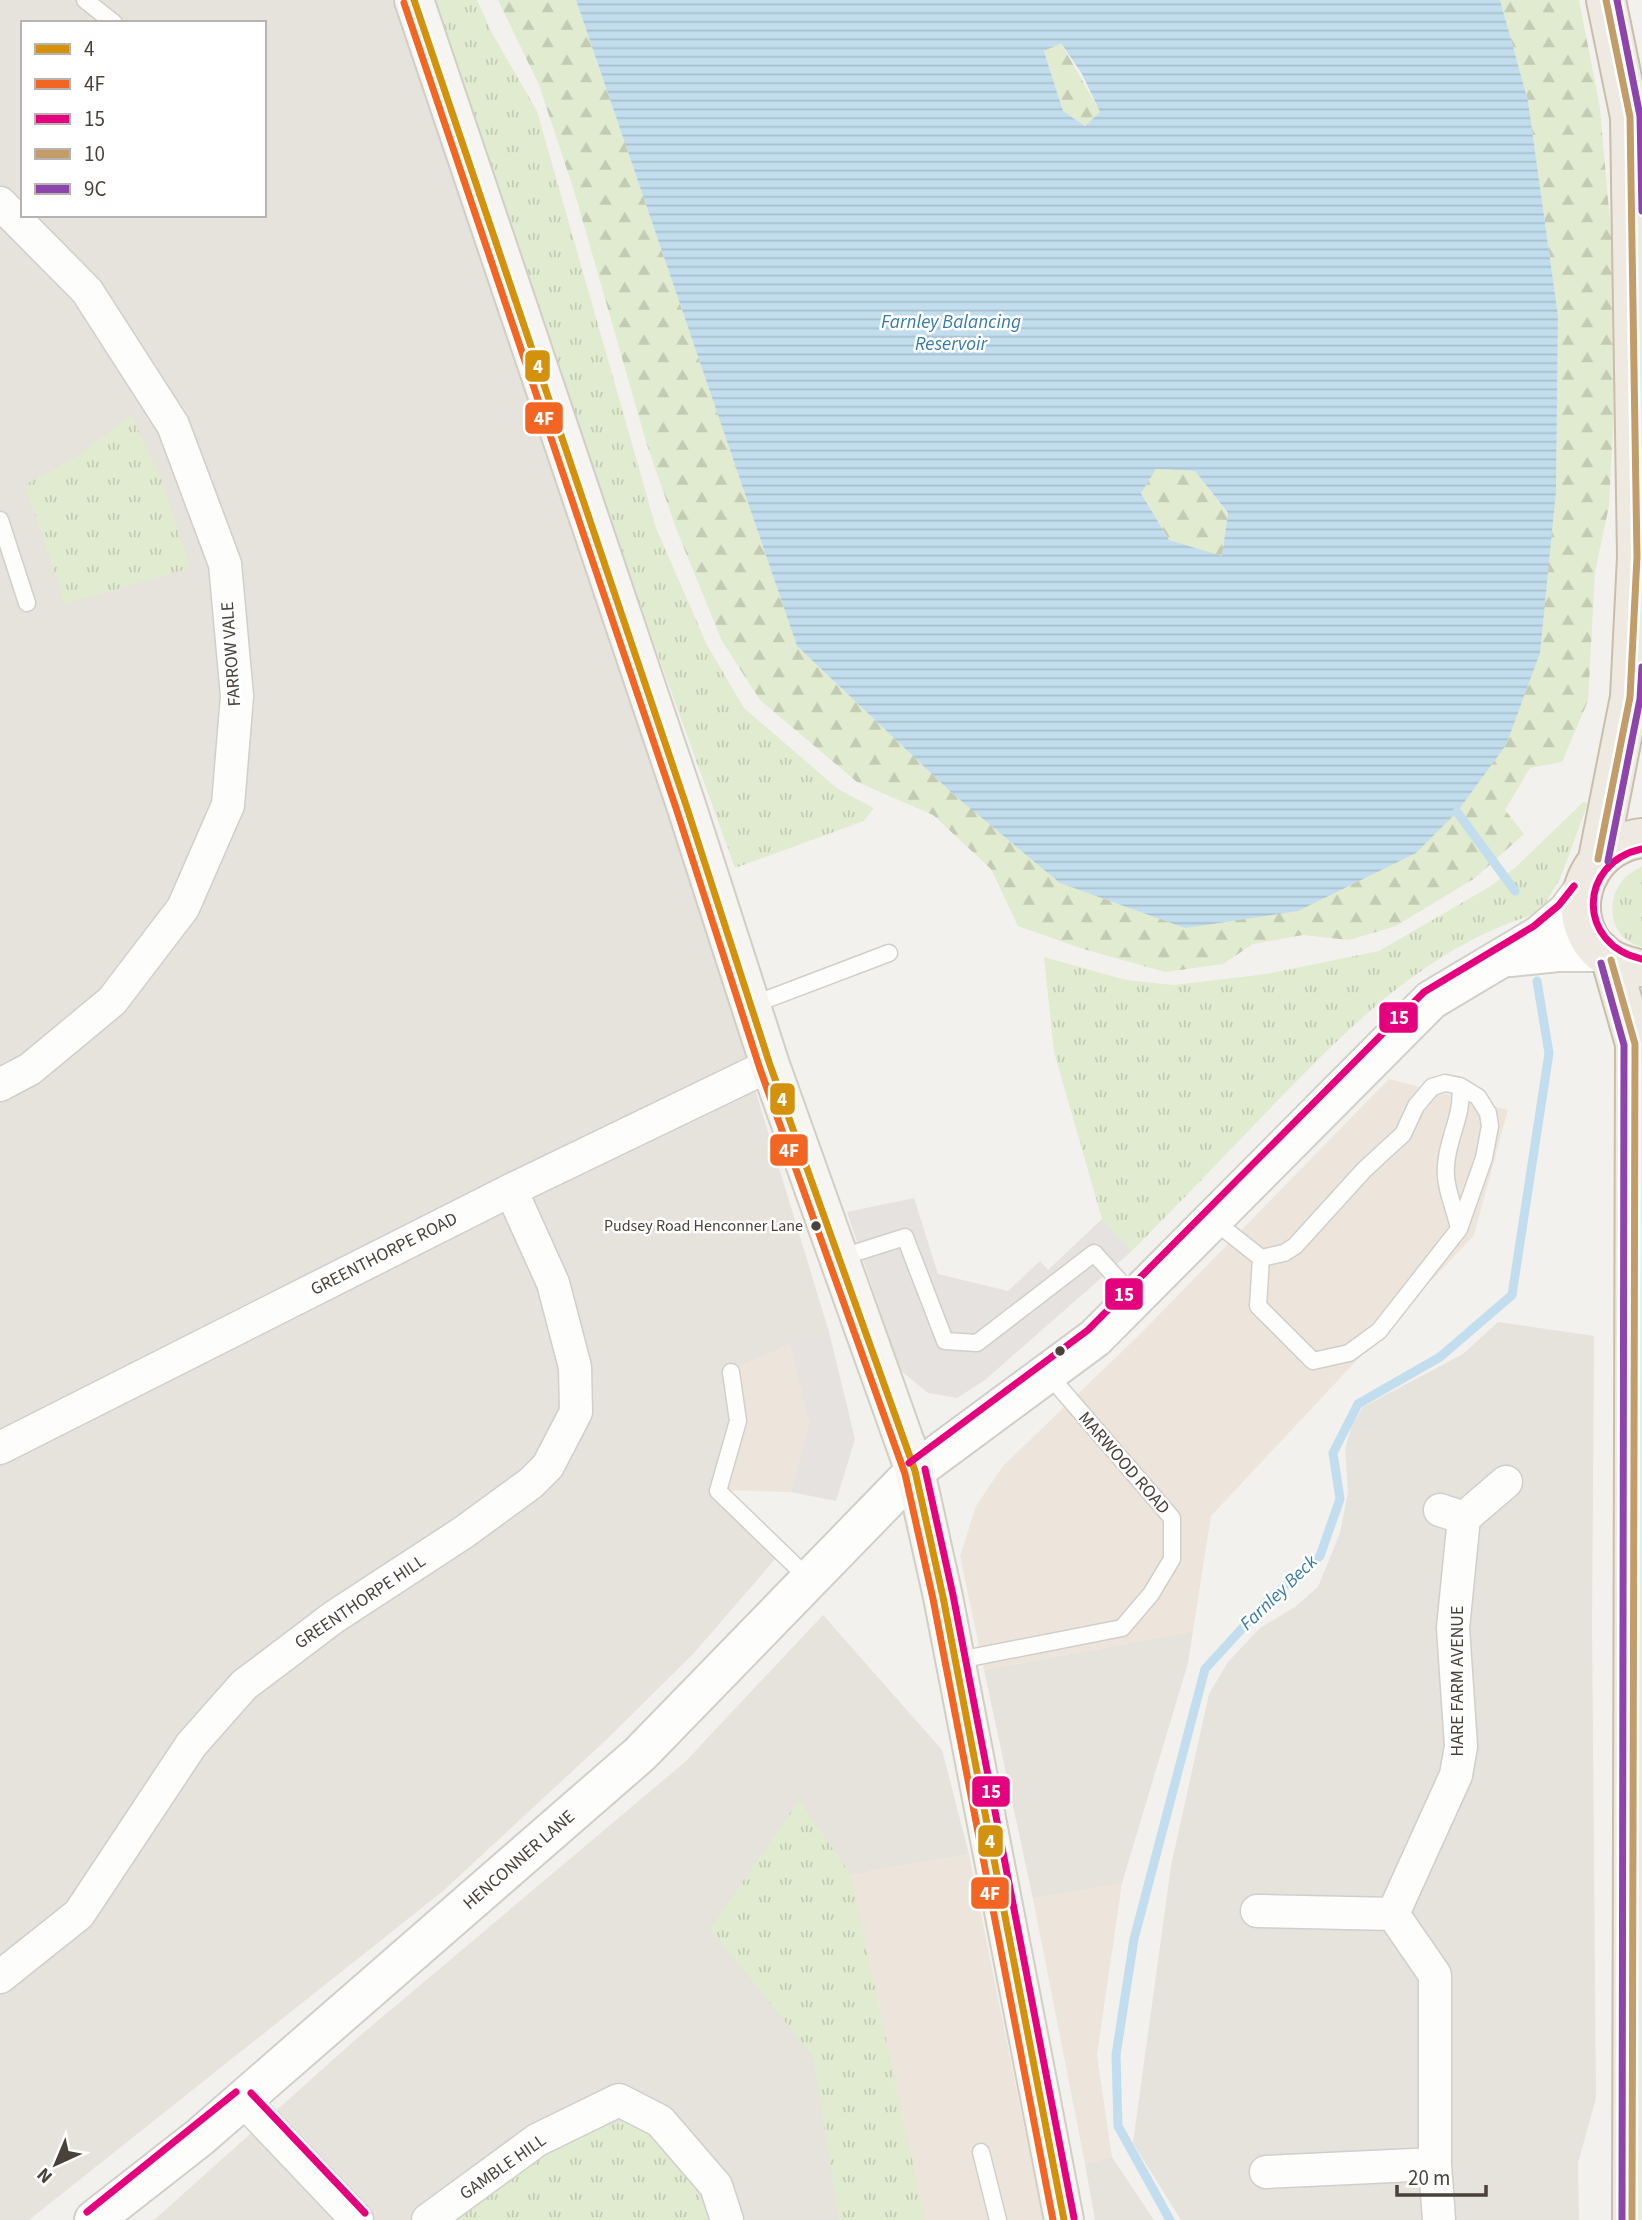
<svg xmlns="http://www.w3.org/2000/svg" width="1642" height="2220" viewBox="0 0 1642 2220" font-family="'Source Sans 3',sans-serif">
  <defs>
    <pattern id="grass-tufts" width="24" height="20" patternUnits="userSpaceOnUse" patternTransform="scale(1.75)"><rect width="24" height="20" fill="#e1ebd0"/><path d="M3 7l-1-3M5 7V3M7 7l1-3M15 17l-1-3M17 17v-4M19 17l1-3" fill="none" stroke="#c3cbb3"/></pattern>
    <pattern id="forest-firs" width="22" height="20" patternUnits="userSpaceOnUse" patternTransform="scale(1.75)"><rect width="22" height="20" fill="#e1ebd0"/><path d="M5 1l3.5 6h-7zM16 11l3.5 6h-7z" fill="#c3cbb3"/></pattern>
    <pattern id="water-rules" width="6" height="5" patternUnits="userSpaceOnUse" patternTransform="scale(1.75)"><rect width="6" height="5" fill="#c2dded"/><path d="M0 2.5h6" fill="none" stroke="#a8bfcc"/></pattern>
  </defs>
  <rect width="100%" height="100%" fill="#f3f1ee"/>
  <path fill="#e6e2dc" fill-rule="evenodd" d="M 0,0 L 393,0 L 671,813 L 829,1332 L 790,1344 L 736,1421 L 717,1490 L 776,1558 L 694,1653 L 605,1741 L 443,1891 L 29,2220 L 0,2220 ZM 23,23 L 264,23 L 264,215 L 23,215 Z
    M 1498,1322 L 1594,1336 L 1592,1626 L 1596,2098 L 1578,2163 L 1579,2220 L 1181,2220 L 1133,2143 L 1171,1866 L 1209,1694 L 1228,1662 L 1260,1628 L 1295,1607 L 1318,1587 L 1340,1533 L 1348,1492 L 1345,1449 L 1352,1425 L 1363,1407 L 1463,1354 Z
    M 823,1615 L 942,1750 L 969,1854 L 851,1875 L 925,2220 L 154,2220 L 355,2040 L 685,1762 Z
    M 1193,1631 L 1188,1663 L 1122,1883 L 1033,1899 L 984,1670 Z
    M 1112,2157 L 1154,2220 L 1095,2220 L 1085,2164 Z"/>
  <path fill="#ede5db" d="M 1389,1079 L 1508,1110 L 1474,1235 L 1211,1516 L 1193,1631 L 984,1670 L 960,1556 L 976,1506 L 1003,1466 L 1139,1335 Z
    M 790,1344 L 809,1423 L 791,1492 L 717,1490 L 736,1421 L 728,1371 Z
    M 969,1854 L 1043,2220 L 925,2220 L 851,1875 Z
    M 1122,1883 L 1097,2055 L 1112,2157 L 1085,2164 L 1033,1899 Z"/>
  <path fill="url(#grass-tufts)" d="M 431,0 L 477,0 L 492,33 L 537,111 L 656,528 L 707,645 L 744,708 L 838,789 L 874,808 L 864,821 L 735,868 L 611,525 Z
    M 131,415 L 161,478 L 190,568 L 65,604 L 25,485 L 79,455 Z
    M 1583,802 L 1588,803 L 1560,879 L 1539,913 C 1424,946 1339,1037 1258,1121 C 1216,1165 1174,1208 1132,1251 L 1102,1219 L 1054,1052 L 1044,957 L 1126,980 L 1174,985 L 1266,974 L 1379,951 L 1489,887 L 1516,867 Z
    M 1642,867 L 1642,947 C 1600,936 1605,880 1642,867 Z
    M 799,1800 L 851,1875 L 925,2220 L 839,2220 L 813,2056 L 710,1929 Z
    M 626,2122 C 677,2143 689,2173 710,2220 L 456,2220 L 460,2212 L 576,2132 Z"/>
  <path fill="url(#forest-firs)" d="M 498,0 L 576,0 L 797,646 L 953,794 L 1556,491 L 1558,316 L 1528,101 L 1500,0 L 1579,0 L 1600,108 L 1613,257 L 1615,390 L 1609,506 L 1595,572 L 1588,701 L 1562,762 L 1530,768 L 1505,810 L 1524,834 L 1475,878 L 1396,926 L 1349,940 L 1303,935 L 1253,944 L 1223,964 L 1165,972 L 1080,948 L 1018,926 L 991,869 L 933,815 L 857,782 L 760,700 L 722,641 L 677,531 L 647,445 L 575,194 L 539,85 Z
    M 1061,43 L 1100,112 L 1085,126 L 1063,111 L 1044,50 Z
    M 1156,469 L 1195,471 L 1228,514 L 1222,557 L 1169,540 L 1141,492 Z"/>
  <path fill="#e5e2df" d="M 914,1198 L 938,1274 L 1008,1291 L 1040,1261 L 1048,1270 L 1102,1219 L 1132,1251 L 985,1380 L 957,1398 L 928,1393 L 900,1370 L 847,1212 Z
    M 829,1332 L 855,1439 L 836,1501 L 791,1492 L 809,1423 L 790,1344 Z"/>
  <path fill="url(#water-rules)" fill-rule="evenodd" d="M 576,0 L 1500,0 L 1528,101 L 1558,316 L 1556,491 L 1540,653 L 1506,745 L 1457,812 L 1416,853 L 1298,911 L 1185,928 L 1060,883 L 953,794 L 797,646 ZM 1061,43 L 1082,74 L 1100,112 L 1085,126 L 1063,111 L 1044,51 ZM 1156,469 L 1195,471 L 1228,513 L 1222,556 L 1169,540 L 1141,493 Z"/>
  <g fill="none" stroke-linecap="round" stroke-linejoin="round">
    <path stroke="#c2dded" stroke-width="9" d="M 1457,812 L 1515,891
      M 1170,2220 L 1118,2126 L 1116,2055 L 1134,1939 L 1205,1669 L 1269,1599 L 1320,1556 L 1340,1499 L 1333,1453 L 1358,1404 L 1440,1357 L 1512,1295 L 1549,1053 L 1537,981"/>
    <g stroke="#d1cfcc" stroke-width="19">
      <path id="service" d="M 85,0 L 114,23
        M 0,520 L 27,603
        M 752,1005 L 889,953
        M 1213,1220 L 1261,1258 L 1258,1306 L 1313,1361 L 1349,1353 L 1379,1331 L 1459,1229 L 1484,1158 L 1490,1126 L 1488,1113 L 1478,1097 L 1460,1086 L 1445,1083 L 1432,1087 L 1416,1106 L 1403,1134 L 1364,1170 L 1295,1246 L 1284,1253 L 1261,1258
        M 1459,1229 C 1455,1208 1444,1187 1446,1166 C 1447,1138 1464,1115 1460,1086
        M 839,1258 L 905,1237 L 945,1341 L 977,1343 L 1094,1253 L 1135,1298
        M 731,1372 L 738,1421 L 718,1491 L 810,1580
        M 954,1661 L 1122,1628 L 1151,1594 L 1172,1559 L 1172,1518 L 1048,1374
        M 981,2152 L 998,2220"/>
    </g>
    <g stroke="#d1cfcc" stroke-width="35">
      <path id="minor" d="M 0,203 L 87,291 L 173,425 L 225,564 L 237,696 L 228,805 L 183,908 L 112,1001 L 30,1069 L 0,1085
        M 0,1448 L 511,1190 L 770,1065
        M 1464,1518 L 1506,1482
        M 1257,1911 L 1393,1914
        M 0,1977 L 79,1914 L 191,1745 L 244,1685 L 334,1617 L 464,1532 L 531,1483 L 548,1466 L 576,1412 L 575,1367 L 553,1283 L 511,1190
        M 243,2100 L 357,2220
        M 1266,2172 L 1435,2164
        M 428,2220 L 537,2140 L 619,2100 L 660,2121 L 716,2186 L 727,2220
        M 1439,2220 L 1435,2164 L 1435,1975 L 1393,1914 L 1456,1775 L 1461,1746 L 1453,1628 L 1464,1518 L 1440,1510"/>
    </g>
    <g stroke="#d1cfcc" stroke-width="42">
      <path id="tertiary" d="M 1510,957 L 1558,952 L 1602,952
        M 94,2220 L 200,2137 L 640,1754 L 915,1471 L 1095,1338 L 1431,1000 L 1540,935 L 1567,912 L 1582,892"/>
    </g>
    <g stroke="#d1cec5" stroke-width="42">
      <path id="secondary" d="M 414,0 L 686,805 L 770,1065 L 915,1471 L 943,1597 L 1064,2220"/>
    </g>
    <g stroke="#c9bdab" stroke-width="42">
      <path id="trunk" d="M 1598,859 L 1630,697 L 1637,557 L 1630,117 L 1606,0
        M 1611,960 L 1635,1044 L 1632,2220
        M 1635,968 C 1627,966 1617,963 1610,959 C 1558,927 1580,845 1642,838"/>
    </g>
    <use href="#service" stroke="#fdfdfc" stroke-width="16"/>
    <use href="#minor" stroke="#fdfdfc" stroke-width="32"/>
    <use href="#tertiary" stroke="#fdfdfc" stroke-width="38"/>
    <use href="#secondary" stroke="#f6f5f1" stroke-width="38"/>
    <use href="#trunk" stroke="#eeeae1" stroke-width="38"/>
    <g stroke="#fff" stroke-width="12">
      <path id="bus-1" d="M 414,0 L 686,805 L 770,1065 L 915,1471 L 943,1597 L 1064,2220"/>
    </g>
    <g stroke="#fff" stroke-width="12">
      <path id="bus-2" d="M 404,3 L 676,808 L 760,1069 L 905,1474 L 933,1599 L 1053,2220"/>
    </g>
    <g stroke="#fff" stroke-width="12">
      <path id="bus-3" d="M 1642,849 C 1577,863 1577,945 1642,959
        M 909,1463 L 1088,1330 L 1424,992 L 1534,926 L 1559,905 L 1574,886
        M 925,1469 L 953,1595 L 1074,2218
        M 251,2093 L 365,2213
        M 87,2212 L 236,2092"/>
    </g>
    <g stroke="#fff" stroke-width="12">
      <path id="bus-4" d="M 1598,859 L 1630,697 L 1637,557 L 1630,117 L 1606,0
        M 1611,960 L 1635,1044 L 1632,2220"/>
    </g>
    <g stroke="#fff" stroke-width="12">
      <path id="bus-5" d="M 1617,0 L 1640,116 L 1642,211
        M 1608,861 L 1640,699 L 1642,667
        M 1601,963 L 1624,1045 L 1622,2220"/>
    </g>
    <use href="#bus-1" stroke="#d4920c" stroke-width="7"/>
    <use href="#bus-2" stroke="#f26522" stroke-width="7"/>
    <use href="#bus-3" stroke="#e5007d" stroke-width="7"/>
    <use href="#bus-4" stroke="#c39d69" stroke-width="7"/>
    <use href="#bus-5" stroke="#8e44ad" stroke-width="7"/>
  </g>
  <g fill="#49423a" stroke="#fff" stroke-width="2.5">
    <circle cx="816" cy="1226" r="6"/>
    <circle cx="1060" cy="1351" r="6"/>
  </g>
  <g text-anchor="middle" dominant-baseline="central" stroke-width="5" stroke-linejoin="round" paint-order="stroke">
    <g font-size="16" fill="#49423a" stroke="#fff" text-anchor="end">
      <text x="803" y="1226">Pudsey Road Henconner Lane</text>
    </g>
    <g font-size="18" fill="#49423a" stroke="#fff">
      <text transform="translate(231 654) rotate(-94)">FARROW VALE</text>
      <text transform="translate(384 1254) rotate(-27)">GREENTHORPE ROAD</text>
      <text transform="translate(1124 1463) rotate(49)">MARWOOD ROAD</text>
      <text transform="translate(360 1602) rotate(-34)">GREENTHORPE HILL</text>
      <text transform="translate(1457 1681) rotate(-90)">HARE FARM AVENUE</text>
      <text transform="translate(519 1860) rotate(-41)">HENCONNER LANE</text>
      <text transform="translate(503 2167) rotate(-35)">GAMBLE HILL</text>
    </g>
    <g font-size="19" font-style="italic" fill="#367ba7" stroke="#fff">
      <text x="951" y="322">Farnley Balancing<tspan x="951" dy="22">Reservoir</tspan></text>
      <text transform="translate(1279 1593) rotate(-44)">Farnley Beck</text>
    </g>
  </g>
  <g stroke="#fff" stroke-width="2.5">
    <rect x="524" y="349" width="27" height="34" rx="7" fill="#d4920c"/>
    <rect x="524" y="401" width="40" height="34" rx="7" fill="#f26522"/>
    <rect x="1378" y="1001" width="41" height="33" rx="7" fill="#e5007d"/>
    <rect x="769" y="1082" width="27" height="34" rx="7" fill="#d4920c"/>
    <rect x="769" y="1133" width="40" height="34" rx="7" fill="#f26522"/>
    <rect x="1104" y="1277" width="40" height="34" rx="7" fill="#e5007d"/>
    <rect x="971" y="1775" width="40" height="33" rx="7" fill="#e5007d"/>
    <rect x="977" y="1824" width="27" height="34" rx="7" fill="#d4920c"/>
    <rect x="970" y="1876" width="40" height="34" rx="7" fill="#f26522"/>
  </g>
  <g font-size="19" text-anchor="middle" font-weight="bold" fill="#fff">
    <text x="538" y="373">4</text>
    <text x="544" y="425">4F</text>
    <text x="1399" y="1024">15</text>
    <text x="782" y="1106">4</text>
    <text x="789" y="1157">4F</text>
    <text x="1124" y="1301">15</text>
    <text x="991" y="1798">15</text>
    <text x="990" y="1848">4</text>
    <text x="990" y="1900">4F</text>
  </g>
  <rect x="21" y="21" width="245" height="196" fill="#ffffff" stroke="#b6b3b0" stroke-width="2"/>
  <rect x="35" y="44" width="35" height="10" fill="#d4920c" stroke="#b6b3b0" stroke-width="2"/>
  <text x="84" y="56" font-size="21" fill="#49423a">4</text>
  <rect x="35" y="79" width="35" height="10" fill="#f26522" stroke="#b6b3b0" stroke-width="2"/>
  <text x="84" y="91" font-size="21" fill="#49423a">4F</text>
  <rect x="35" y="114" width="35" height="10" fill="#e5007d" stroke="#b6b3b0" stroke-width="2"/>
  <text x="84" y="126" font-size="21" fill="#49423a">15</text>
  <rect x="35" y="149" width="35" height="10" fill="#c39d69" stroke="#b6b3b0" stroke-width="2"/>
  <text x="84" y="161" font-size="21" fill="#49423a">10</text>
  <rect x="35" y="184" width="35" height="10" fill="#8e44ad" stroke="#b6b3b0" stroke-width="2"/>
  <text x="84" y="196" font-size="21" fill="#49423a">9C</text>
  <g transform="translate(56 2164) rotate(224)" stroke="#ffffff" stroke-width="5" paint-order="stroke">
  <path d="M0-5L12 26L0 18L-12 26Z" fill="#49423a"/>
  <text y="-10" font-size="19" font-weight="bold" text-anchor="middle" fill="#49423a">N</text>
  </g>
  <path d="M1397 2185v10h89v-10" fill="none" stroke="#49423a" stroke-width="3.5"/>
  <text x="1408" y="2185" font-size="21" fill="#49423a" stroke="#ffffff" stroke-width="5" paint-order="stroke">20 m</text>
</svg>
